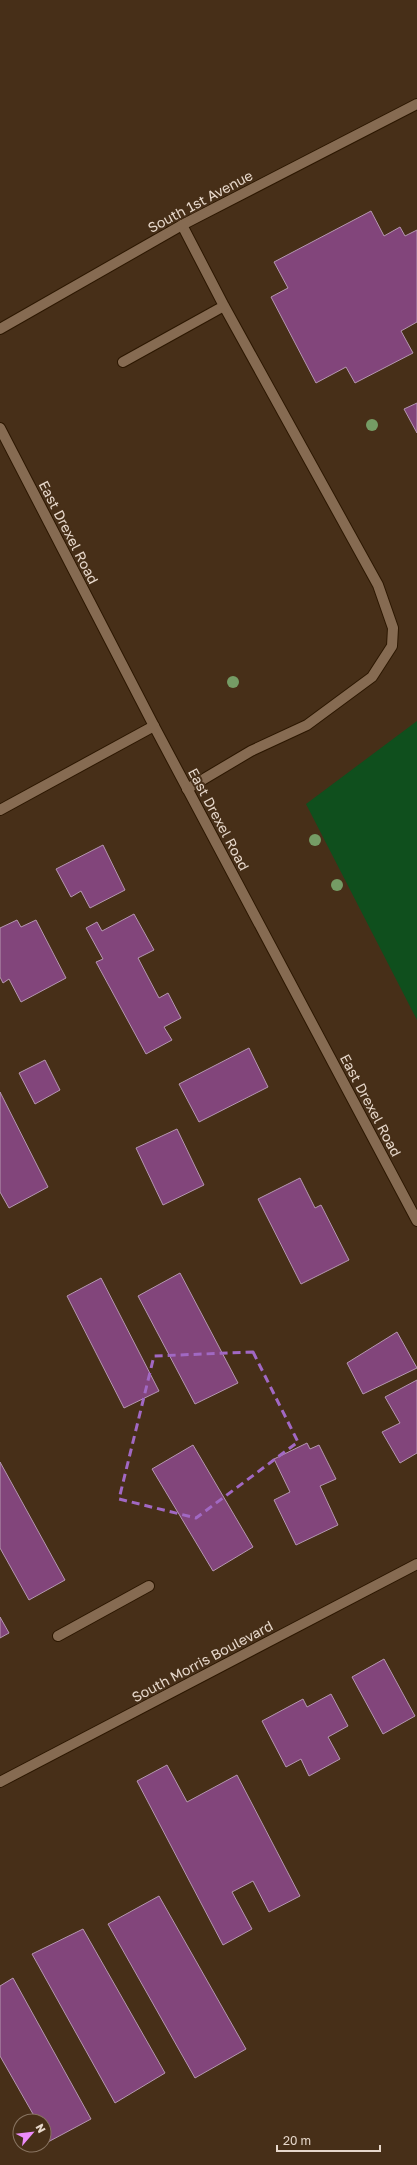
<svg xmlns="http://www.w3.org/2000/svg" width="417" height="2165" viewBox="0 0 417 2165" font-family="'Golos Text',sans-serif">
  <rect width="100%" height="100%" fill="#472f18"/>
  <path fill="#0f4f1d" d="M 417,721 L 417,1020 L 306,804 Z"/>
  <path fill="#82457b" stroke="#b597b1" d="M 371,211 L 384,236 L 400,227 L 405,236 L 417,230 L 417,322 L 401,331 L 413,353 L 355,383 L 346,367 L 316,383 L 271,297 L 288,288 L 274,262 Z
    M 417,403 L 417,433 L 404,409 Z
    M 103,845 L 125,890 L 90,908 L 81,891 L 71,897 L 56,869 Z
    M 134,914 L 154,950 L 138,958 L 159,998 L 168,993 L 181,1018 L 164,1027 L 172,1040 L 146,1054 L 96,962 L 103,959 L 86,928 L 97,922 L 102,931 Z
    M 17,920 L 21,927 L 36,920 L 66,978 L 21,1002 L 9,979 L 3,983 L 0,977 L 0,928 Z
    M 249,1048 L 268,1087 L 199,1122 L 179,1084 Z
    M 45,1060 L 60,1090 L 35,1104 L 19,1073 Z
    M 0,1092 L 48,1187 L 9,1208 L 0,1192 Z
    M 177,1129 L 204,1185 L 163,1205 L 136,1148 Z
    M 300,1178 L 315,1208 L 321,1205 L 349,1260 L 301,1284 L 258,1199 Z
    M 180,1273 L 238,1383 L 195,1404 L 138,1296 Z
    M 101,1278 L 159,1391 L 124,1408 L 67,1296 Z
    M 397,1332 L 417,1368 L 363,1394 L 347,1363 Z
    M 417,1380 L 417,1453 L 400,1463 L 382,1432 L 400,1423 L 385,1397 Z
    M 307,1443 L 310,1449 L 319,1445 L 336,1479 L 320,1486 L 338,1525 L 296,1545 L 274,1500 L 290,1492 L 274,1459 Z
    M 193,1445 L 253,1547 L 213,1571 L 152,1469 Z
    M 0,1462 L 65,1580 L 29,1600 L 0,1548 Z
    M 0,1617 L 9,1633 L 0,1638 Z
    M 384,1659 L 415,1716 L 383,1734 L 352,1677 Z
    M 331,1694 L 348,1726 L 328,1737 L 340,1759 L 309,1776 L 301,1759 L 286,1767 L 262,1721 L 303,1699 L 307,1707 Z
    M 167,1765 L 187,1802 L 237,1775 L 300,1896 L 269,1912 L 253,1881 L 232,1892 L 252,1929 L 223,1945 L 137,1781 Z
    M 159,1896 L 246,2049 L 195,2078 L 108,1924 Z
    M 83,1929 L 165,2073 L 115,2103 L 32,1954 Z
    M 13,1978 L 91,2119 L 48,2142 L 44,2134 L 44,2121 L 37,2121 L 0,2056 L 0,1986 Z"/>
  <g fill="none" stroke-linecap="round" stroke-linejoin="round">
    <g stroke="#2c1701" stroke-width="12">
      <path id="service" d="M 182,225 L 224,306 L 378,585 L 393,628 L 392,646 L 372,677 L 307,725 L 251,751 L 187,789
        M 123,362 L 224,306
        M 58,1636 L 149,1586"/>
    </g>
    <g stroke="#2c1701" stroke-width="12">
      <path id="minor" d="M 0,329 L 182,225 L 417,104
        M 0,810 L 154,726
        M 0,1782 L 417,1564"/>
    </g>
    <g stroke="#2c1701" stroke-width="12">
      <path id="tertiary" d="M 0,428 L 154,726 L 417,1221"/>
    </g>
    <use href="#service" stroke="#866b52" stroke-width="10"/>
    <use href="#minor" stroke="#866b52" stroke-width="10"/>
    <use href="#tertiary" stroke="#866b52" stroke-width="10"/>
  </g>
  <g fill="#759c65">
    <circle cx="372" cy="425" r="6"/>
    <circle cx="233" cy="682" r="6"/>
    <circle cx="315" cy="840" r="6"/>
    <circle cx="337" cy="885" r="6"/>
  </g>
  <path fill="none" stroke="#a168c3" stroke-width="3" stroke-dasharray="8 5" stroke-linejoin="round" d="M 253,1352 L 298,1442 L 196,1518 L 119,1499 L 154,1356 Z"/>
  <g text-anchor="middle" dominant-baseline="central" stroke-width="4" stroke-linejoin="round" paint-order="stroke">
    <g font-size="14" fill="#e7d8cb" stroke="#472f18">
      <text transform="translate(200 201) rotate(-28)">South 1st Avenue</text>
      <text transform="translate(69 532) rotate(63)">East Drexel Road</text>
      <text transform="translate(219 819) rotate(62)">East Drexel Road</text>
      <text transform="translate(371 1105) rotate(62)">East Drexel Road</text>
      <text transform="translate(202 1661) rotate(-28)">South Morris Boulevard</text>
    </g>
  </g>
  <g transform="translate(32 2133) rotate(62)"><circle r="19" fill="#472f18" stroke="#877360"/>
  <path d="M0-3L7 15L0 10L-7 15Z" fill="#ec8cfa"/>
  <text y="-6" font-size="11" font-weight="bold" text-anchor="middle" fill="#e7d8cb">N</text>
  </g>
  <path d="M277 2145v6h103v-6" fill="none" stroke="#e7d8cb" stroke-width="2"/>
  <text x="283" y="2145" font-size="12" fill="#e7d8cb" stroke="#472f18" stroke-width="3" paint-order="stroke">20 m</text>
</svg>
